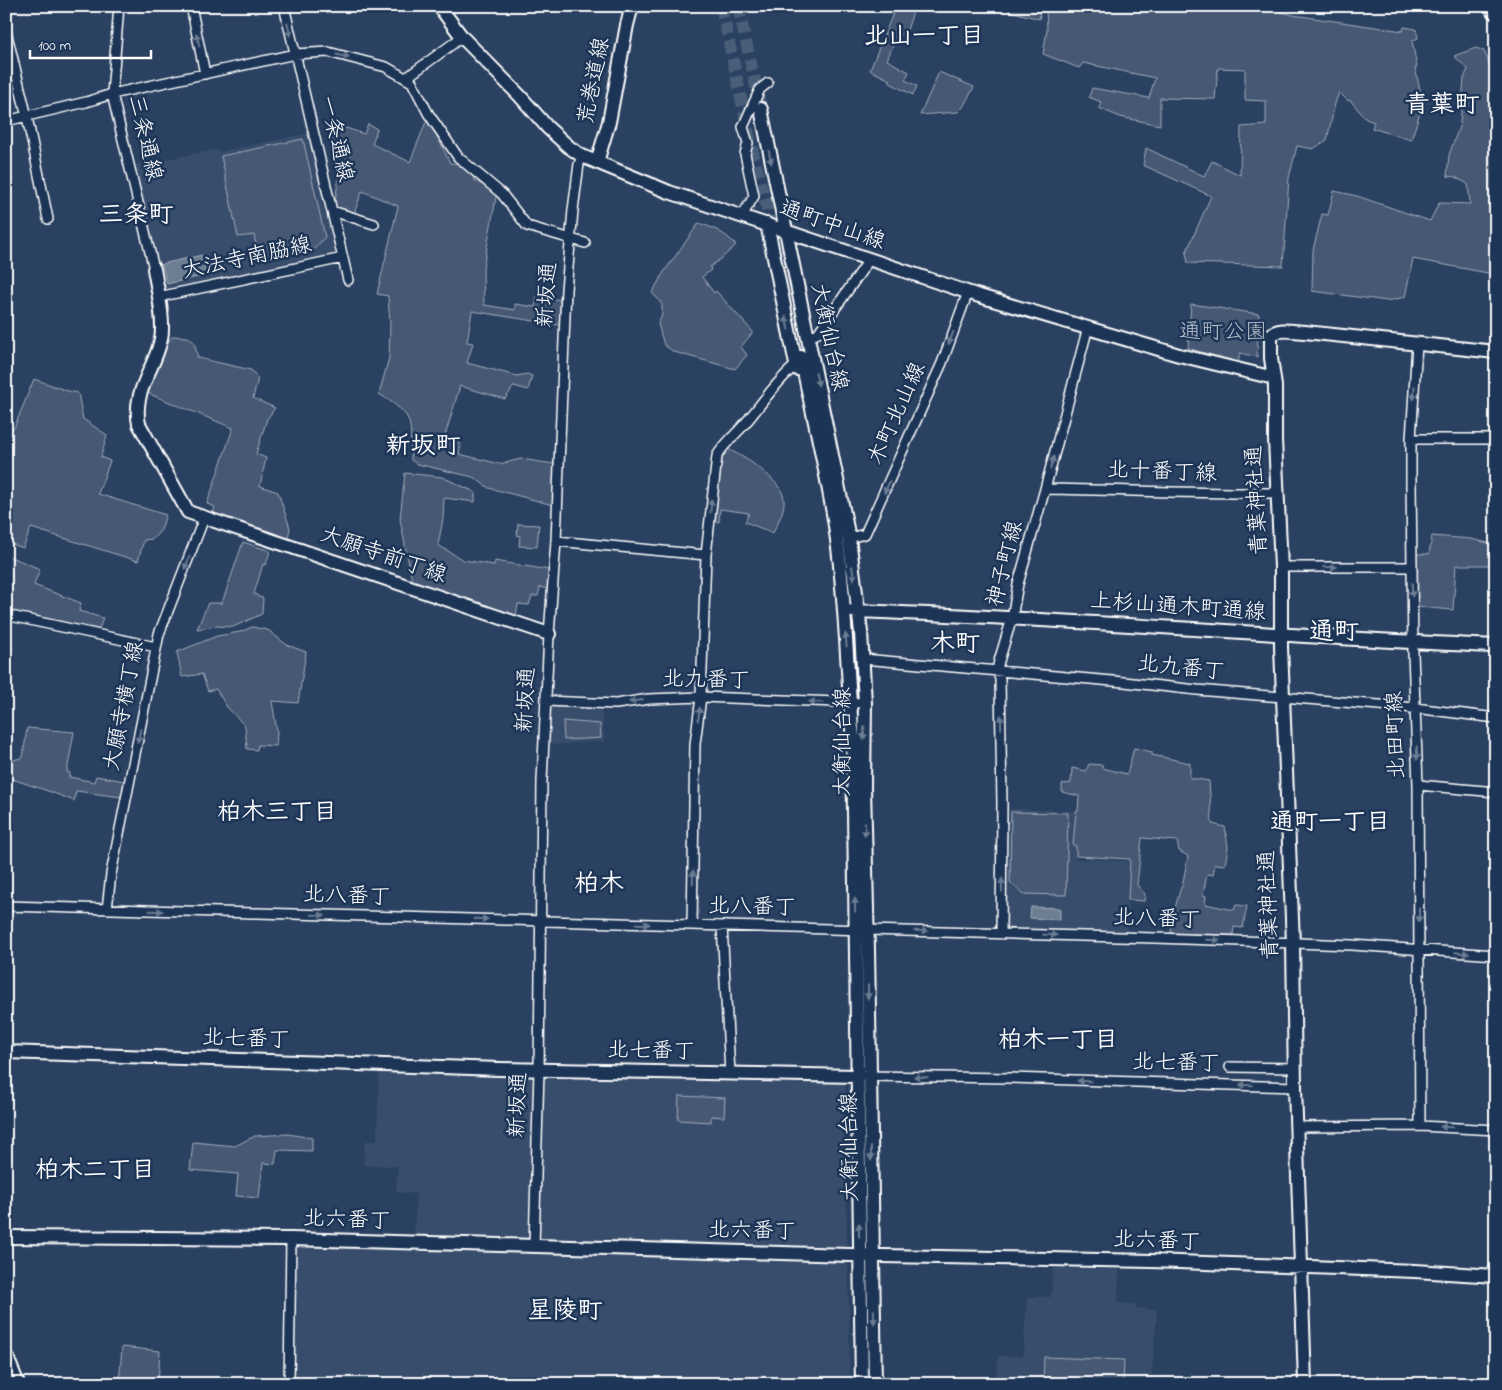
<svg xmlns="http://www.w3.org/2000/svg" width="1502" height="1390" viewBox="0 0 1502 1390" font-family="'Indie Flower','Klee One',sans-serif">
  <rect width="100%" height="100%" fill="#2a4161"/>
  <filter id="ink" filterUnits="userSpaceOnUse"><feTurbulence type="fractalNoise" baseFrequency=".02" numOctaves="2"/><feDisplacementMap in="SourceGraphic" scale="10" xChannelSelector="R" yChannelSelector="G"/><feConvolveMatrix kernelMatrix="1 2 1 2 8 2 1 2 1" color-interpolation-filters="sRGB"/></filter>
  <g filter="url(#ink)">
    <path fill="#394e6c" d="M 310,133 L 339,256 L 163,294 L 158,265 L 134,165 L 216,150 L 219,152 Z
      M 549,703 L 601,706 L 604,741 L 548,745 Z
      M 1009,809 L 1076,811 L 1073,845 L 1076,847 L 1075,859 L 1129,861 L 1127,931 L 1125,933 L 1009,928 L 1006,925 Z
      M 379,1068 L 532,1075 L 534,1079 L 528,1240 L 414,1238 L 416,1194 L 396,1192 L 398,1166 L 364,1165 L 365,1141 L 377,1141 Z
      M 544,1077 L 845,1082 L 847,1244 L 843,1247 L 541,1240 L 538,1235 Z
      M 295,1243 L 690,1258 L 848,1262 L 850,1384 L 293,1384 Z
      M 1053,1268 L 1119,1269 L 1118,1303 L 1136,1304 L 1136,1308 L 1157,1310 L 1151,1384 L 996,1384 L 998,1356 L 1023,1356 L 1027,1297 L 1051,1297 Z"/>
    <path fill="#465975" stroke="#a2acba" d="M 896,6 L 915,6 L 907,30 L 898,37 L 893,45 L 887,60 L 909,72 L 905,80 L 917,86 L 913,95 L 890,83 L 890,80 L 870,70 Z
      M 1010,6 L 1039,6 L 1040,19 L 1009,11 Z
      M 1046,6 L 1259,6 L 1293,15 L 1403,31 L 1404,27 L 1416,29 L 1418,38 L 1412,41 L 1417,67 L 1415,68 L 1422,98 L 1421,110 L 1411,140 L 1372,128 L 1374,122 L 1366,119 L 1350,100 L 1348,101 L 1339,92 L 1335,104 L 1327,140 L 1313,149 L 1297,146 L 1289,178 L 1283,266 L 1188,263 L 1186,253 L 1211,196 L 1143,165 L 1146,148 L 1204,176 L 1212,161 L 1240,175 L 1241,127 L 1266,125 L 1266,101 L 1245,100 L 1245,69 L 1218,68 L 1215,99 L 1160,98 L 1160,125 L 1120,117 L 1099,108 L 1101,102 L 1089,97 L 1092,88 L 1149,98 L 1155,78 L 1083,63 L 1079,68 L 1043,54 L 1047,30 Z
      M 1476,48 L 1484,51 C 1493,70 1496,91 1496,112 L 1494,113 L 1496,115 L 1496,184 L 1490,225 L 1494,226 L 1494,234 L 1496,235 L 1493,274 L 1413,259 L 1405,297 L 1387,301 L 1312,291 L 1313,250 L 1322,214 L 1328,215 L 1334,191 L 1357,196 L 1430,221 L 1439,203 L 1470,204 L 1468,184 L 1455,177 L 1447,176 L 1449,155 L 1460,124 L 1464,78 L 1468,69 L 1454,56 Z
      M 939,72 L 974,87 L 963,107 L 958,112 L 920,115 Z
      M 428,117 L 450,163 L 462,164 L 472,175 L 475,181 L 497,192 L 483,269 L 484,305 L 515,310 L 515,304 L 535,307 L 537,296 L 561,300 L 559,325 L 472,311 L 467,342 L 473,343 L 467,363 L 517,376 L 527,374 L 532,376 L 528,390 L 514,386 L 505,399 L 460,386 L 444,439 L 461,444 L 459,454 L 500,464 L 521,459 L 554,464 L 553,505 L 489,488 L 473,477 L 417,464 L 411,460 C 410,419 416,417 379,394 L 389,358 L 390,325 L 388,296 L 377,294 L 398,206 L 362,191 L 354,214 L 334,208 L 342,155 L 335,154 L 332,138 L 337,125 L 364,134 L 368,124 L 377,129 L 372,144 L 410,162 Z
      M 303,139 L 325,237 L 313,250 L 259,259 L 254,235 L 238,237 L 221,156 Z
      M 699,223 C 714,228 725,233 736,245 L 723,257 L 710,267 L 711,270 L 702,277 L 714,293 L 716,291 L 753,332 L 741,347 L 747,355 L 735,369 L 674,352 L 664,345 L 658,324 L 662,315 L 662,305 L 658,299 L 652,293 L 664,272 Z
      M 1191,304 L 1259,314 L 1257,357 L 1240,353 L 1238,363 L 1188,348 Z
      M 173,336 L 188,337 L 194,342 L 198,358 L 251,370 L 258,378 L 253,398 L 275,408 L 267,419 L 256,454 L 266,458 L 260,486 L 278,492 L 290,528 L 288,538 L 213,513 L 215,507 L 207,504 L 233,428 L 147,393 L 166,344 Z
      M 34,379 L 68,391 L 78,393 L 83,419 L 107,435 L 101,457 L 110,461 L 98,494 L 166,515 L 161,530 L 153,539 L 144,540 L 138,561 L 31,528 L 23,548 L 6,542 L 6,431 L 14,428 Z
      M 725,448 C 741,454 784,481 784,500 C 785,511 777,523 773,533 L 745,522 L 749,513 L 720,509 L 719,522 L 712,520 L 720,459 Z
      M 405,473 L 442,477 L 475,492 L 475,502 L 444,498 L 443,519 L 438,545 L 463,560 L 494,565 L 495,561 L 549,570 L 548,589 L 540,587 L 538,596 L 532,596 L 529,605 L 518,604 L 516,616 L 412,581 L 400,519 Z
      M 518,524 L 539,525 L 537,547 L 519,546 L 520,536 L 517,535 Z
      M 1432,536 L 1471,539 L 1496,545 L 1496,565 L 1456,565 L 1453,610 L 1417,607 L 1413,554 L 1429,554 Z
      M 243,542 L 270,551 L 266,565 L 263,564 L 254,594 L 257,595 L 258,597 L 263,598 L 262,614 L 233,627 L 217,626 L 197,629 L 208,603 L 222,603 Z
      M 6,555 L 40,569 L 34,585 L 81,603 L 79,611 L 103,618 L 98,632 L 6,611 Z
      M 252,627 L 268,630 L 287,645 L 306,652 L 298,703 L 272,701 L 277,732 L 276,746 L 258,745 L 257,750 L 247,749 L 245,726 L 227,707 L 216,689 L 208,691 L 202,674 L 182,677 L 177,652 L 217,636 L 240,632 Z
      M 563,721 L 600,724 L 601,738 L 564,740 Z
      M 27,728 L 74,732 L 67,772 L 70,773 L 69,777 L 94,782 L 96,776 L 125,781 L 121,797 L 76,791 L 74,801 L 51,792 L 6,777 L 6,760 L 14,760 L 23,757 Z
      M 1134,748 L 1152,752 L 1152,755 L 1190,763 L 1190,778 L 1209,781 L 1212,824 L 1225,827 L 1228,847 L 1225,865 L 1215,864 L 1213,875 L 1207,874 L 1203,895 L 1206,896 L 1205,904 L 1234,910 L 1236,905 L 1247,906 L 1243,927 L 1242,928 L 1234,927 L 1233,935 L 1171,933 L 1172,918 L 1181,887 L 1182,887 L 1188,856 L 1179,851 L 1177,841 L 1142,838 L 1137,885 L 1145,894 L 1144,901 L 1128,900 L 1130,859 L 1076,856 L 1076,846 L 1073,845 L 1076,811 L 1078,811 L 1079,796 L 1062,792 L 1062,784 L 1071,783 L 1072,768 L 1086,771 L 1089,764 L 1102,765 L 1102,768 L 1127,774 Z
      M 1011,812 L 1068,813 L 1066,895 L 1023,894 L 1010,882 Z
      M 679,1096 L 725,1098 L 724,1117 L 711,1116 L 711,1122 L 678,1120 Z
      M 288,1134 L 312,1138 L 312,1151 L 277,1150 L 275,1164 L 263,1163 L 259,1198 L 236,1196 L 238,1174 L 190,1170 L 193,1142 L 235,1146 L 255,1136 Z
      M 122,1347 L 160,1351 L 158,1384 L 119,1384 Z
      M 1044,1357 L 1124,1360 L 1123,1384 L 1043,1384 Z"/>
    <path fill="#6d7d92" stroke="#a7b1be" d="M 202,255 L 206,275 L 167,284 L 162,264 Z
      M 1031,907 L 1060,908 L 1060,920 L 1030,918 Z"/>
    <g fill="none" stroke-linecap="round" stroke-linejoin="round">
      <path stroke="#4a5e79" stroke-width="12" stroke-dasharray="12 6" stroke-linecap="butt" d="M 721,6 L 756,166 L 774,235
        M 738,6 L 760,104"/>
      <g stroke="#fff" stroke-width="12">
        <path id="street" d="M 119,6 L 112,94 L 154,269
          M 191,6 L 205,74
          M 284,6 L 348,280
          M 6,31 L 27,117 L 48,219
          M 406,78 L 462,37
          M 6,121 L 86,102 L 112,94 L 295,54 L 328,52 L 386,67 L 412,82 L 428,113 L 458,157 L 502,194 L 527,226 L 585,243
          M 332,211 L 374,224
          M 742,216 L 754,196 L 745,154 L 748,143 L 743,127 L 760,89 L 768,83
          M 158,297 L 343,258
          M 808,338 L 818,333 L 869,260
          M 1417,344 L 1411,439 L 1411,482 L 1413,653 L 1418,785 L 1420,1126
          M 1411,439 L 1496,439
          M 1045,489 C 1123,490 1200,494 1277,493
          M 849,538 L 865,534 L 942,363 L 968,292
          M 556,541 L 706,555
          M 1281,567 L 1412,567
          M 6,615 L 156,647
          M 863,659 L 1124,682 L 1197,690 L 1415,708 L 1496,718
          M 546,701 L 616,704 L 649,699 L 701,697 L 865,703
          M 1418,785 L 1496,792
          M 6,906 L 1155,938 L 1352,945 L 1496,955
          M 107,909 L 111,874 L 159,634 L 204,518
          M 692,925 L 695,744 L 701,697 L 706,555 L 717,456 C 724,444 733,437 742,427 C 760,407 775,382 796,365
          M 722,926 L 730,1073
          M 1001,934 L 1002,805 L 1000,679 L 997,670 L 999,661 L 1012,618 L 1018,584 L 1045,489 L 1088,327
          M 1230,1067 L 1295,1068
          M 865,1076 L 1010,1078 L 1295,1087
          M 1297,1127 L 1420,1126 L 1496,1130
          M 534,1246 L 539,1070 L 542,781 L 549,634 L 556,541 L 566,290 L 573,210 L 579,164 L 582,156
          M 289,1384 L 291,1239"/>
      </g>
      <g stroke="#fff" stroke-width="16">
        <path id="secondary" d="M 439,6 L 462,37 L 520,96 L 548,128 L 569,147 L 582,156 L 669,192 L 976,295 L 1179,355 L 1274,378
          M 761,109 L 849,538 L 861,632 L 865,703 L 864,787 L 868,949 L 875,1384
          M 597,162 L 609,122 L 627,25 L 632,6
          M 767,224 L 797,369
          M 154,269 C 157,287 165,321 161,339 C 155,369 132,391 139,424 L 188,512 L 549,634
          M 801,357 C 813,417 829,478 837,540 C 846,606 847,674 853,741 L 862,1384
          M 852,611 C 1067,618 1281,637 1496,646
          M 6,1052 L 499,1069 L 857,1076
          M 6,1237 L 291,1239 L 883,1256 L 1152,1261 L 1415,1271 L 1496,1276
          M 6,1355 L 18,1384
          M 1305,1384 L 1295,1087 L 1293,943 L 1281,647 L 1281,567 L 1275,440 L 1275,386 L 1271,358 L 1271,335 C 1279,327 1295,332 1305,332 L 1496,352"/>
      </g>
      <use href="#street" stroke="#1d3557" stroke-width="9"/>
      <use href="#secondary" stroke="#1d3557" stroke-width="12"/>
      <path stroke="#fff" stroke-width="2.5" stroke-dasharray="8 4" stroke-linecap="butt" d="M 1477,6 L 1496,23"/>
    </g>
    <defs><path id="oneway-solid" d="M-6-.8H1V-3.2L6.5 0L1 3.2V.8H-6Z" transform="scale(1.25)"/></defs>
    <g fill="#6c7c92">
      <use href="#oneway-solid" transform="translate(289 30) rotate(77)"/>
      <use href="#oneway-solid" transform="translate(198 40) rotate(-102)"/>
      <use href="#oneway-solid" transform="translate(343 56) rotate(13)"/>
      <use href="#oneway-solid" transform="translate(770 157) rotate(79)"/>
      <use href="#oneway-solid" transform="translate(787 323) rotate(-101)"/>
      <use href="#oneway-solid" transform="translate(951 338) rotate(111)"/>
      <use href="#oneway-solid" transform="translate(817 379) rotate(78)"/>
      <use href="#oneway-solid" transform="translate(1414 393) rotate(94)"/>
      <use href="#oneway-solid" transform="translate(1052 463) rotate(-75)"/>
      <use href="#oneway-solid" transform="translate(887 487) rotate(114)"/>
      <use href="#oneway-solid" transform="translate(711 506) rotate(-84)"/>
      <use href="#oneway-solid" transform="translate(187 563) rotate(111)"/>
      <use href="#oneway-solid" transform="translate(1330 567)"/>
      <use href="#oneway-solid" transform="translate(853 573) rotate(82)"/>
      <use href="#oneway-solid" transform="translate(1412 590) rotate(89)"/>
      <use href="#oneway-solid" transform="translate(846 640) rotate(-95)"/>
      <use href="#oneway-solid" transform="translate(636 701) rotate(171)"/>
      <use href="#oneway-solid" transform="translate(816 702) rotate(-177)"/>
      <use href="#oneway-solid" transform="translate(699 714) rotate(-82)"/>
      <use href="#oneway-solid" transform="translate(1001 722) rotate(-91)"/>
      <use href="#oneway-solid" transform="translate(864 733) rotate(93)"/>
      <use href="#oneway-solid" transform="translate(139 736) rotate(101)"/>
      <use href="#oneway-solid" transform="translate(1417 753) rotate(88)"/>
      <use href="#oneway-solid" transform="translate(865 829) rotate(89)"/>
      <use href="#oneway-solid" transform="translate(693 877) rotate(-89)"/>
      <use href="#oneway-solid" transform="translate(1002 885) rotate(-90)"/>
      <use href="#oneway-solid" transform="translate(855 905) rotate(-91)"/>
      <use href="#oneway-solid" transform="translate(156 911) rotate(2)"/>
      <use href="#oneway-solid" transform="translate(318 915) rotate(2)"/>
      <use href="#oneway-solid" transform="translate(1419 915) rotate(90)"/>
      <use href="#oneway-solid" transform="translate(481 919) rotate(2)"/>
      <use href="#oneway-solid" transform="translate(643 924) rotate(1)"/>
      <use href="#oneway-solid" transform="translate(921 931) rotate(2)"/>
      <use href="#oneway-solid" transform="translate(1050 935) rotate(2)"/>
      <use href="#oneway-solid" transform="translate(1213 940) rotate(2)"/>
      <use href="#oneway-solid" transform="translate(1462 953) rotate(5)"/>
      <use href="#oneway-solid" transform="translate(868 992) rotate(90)"/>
      <use href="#oneway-solid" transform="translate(921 1077) rotate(-179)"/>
      <use href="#oneway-solid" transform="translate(1084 1081) rotate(-177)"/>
      <use href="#oneway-solid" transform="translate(1246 1085) rotate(-178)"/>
      <use href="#oneway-solid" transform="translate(1447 1127) rotate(-176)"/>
      <use href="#oneway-solid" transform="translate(871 1154) rotate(89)"/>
      <use href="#oneway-solid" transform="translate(859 1230) rotate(-91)"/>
      <use href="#oneway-solid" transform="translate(874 1317) rotate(89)"/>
    </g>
  </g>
  <g text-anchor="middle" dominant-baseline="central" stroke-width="5" stroke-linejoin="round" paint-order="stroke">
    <g font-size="22" fill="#fff" stroke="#1d3557">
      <text transform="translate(595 81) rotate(-79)">荒巻道線</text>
      <text transform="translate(144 138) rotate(77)">三条通線</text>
      <text transform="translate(335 139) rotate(77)">一条通線</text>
      <text transform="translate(832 226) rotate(19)">通町中山線</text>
      <text transform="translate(247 259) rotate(-12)">大法寺南脇線</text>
      <text transform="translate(548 295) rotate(-86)">新坂通</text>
      <text transform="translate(828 337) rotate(78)">大衡仙台線</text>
      <text transform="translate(898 414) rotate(-66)">木町北山線</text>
      <text transform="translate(1162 473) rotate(2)">北十番丁線</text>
      <text transform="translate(1258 500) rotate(-93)">青葉神社通</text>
      <text transform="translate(383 556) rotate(19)">大願寺前丁線</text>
      <text transform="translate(1006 564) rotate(-76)">神子町線</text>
      <text transform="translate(1178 608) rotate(4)">上杉山通木町通線</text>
      <text transform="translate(1181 669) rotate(6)">北九番丁</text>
      <text transform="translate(706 681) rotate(1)">北九番丁</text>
      <text transform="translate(527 700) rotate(-87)">新坂通</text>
      <text transform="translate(125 706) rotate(-79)">大願寺横丁線</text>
      <text transform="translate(1397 735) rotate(-92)">北田町線</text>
      <text transform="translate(844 742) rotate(-90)">大衡仙台線</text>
      <text transform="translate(347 897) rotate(2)">北八番丁</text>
      <text transform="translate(1270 905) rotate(-92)">青葉神社通</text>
      <text transform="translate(752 908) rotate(1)">北八番丁</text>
      <text transform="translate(1157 920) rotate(2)">北八番丁</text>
      <text transform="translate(246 1040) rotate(2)">北七番丁</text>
      <text transform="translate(651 1052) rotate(1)">北七番丁</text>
      <text transform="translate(1176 1064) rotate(1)">北七番丁</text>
      <text transform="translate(519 1105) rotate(-88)">新坂通</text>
      <text transform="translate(851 1147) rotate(-91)">大衡仙台線</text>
      <text transform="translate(347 1221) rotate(2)">北六番丁</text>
      <text transform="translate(752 1232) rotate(1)">北六番丁</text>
      <text transform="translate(1157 1242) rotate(2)">北六番丁</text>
    </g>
    <g font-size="22" fill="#b5bdc8" stroke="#1d3557">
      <text x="1223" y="333">通町公園</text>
    </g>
    <g font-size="24" font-weight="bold" fill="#fff" stroke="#1d3557">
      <text x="924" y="37">北山一丁目</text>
      <text x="277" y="813">柏木三丁目</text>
      <text x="1330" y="823">通町一丁目</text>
      <text x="1058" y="1041">柏木一丁目</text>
      <text x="95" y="1171">柏木二丁目</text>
    </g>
    <g font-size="25" font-weight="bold" fill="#fff" stroke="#1d3557">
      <text x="1442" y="106">青葉町</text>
      <text x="136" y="216">三条町</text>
      <text x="423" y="447">新坂町</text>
      <text x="1334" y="633">通町</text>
      <text x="955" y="645">木町</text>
      <text x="599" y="885">柏木</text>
      <text x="565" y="1312">星陵町</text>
    </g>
  </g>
  <rect width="1502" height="1390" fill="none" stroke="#1d3557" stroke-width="25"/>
  <rect x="12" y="12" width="1477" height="1365" fill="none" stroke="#fff" stroke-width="2" filter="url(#ink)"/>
  <path d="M30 50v8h121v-8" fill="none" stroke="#ffffff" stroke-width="2.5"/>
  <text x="38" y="50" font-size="15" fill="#ffffff" stroke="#1d3557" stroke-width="4" paint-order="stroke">100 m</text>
</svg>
